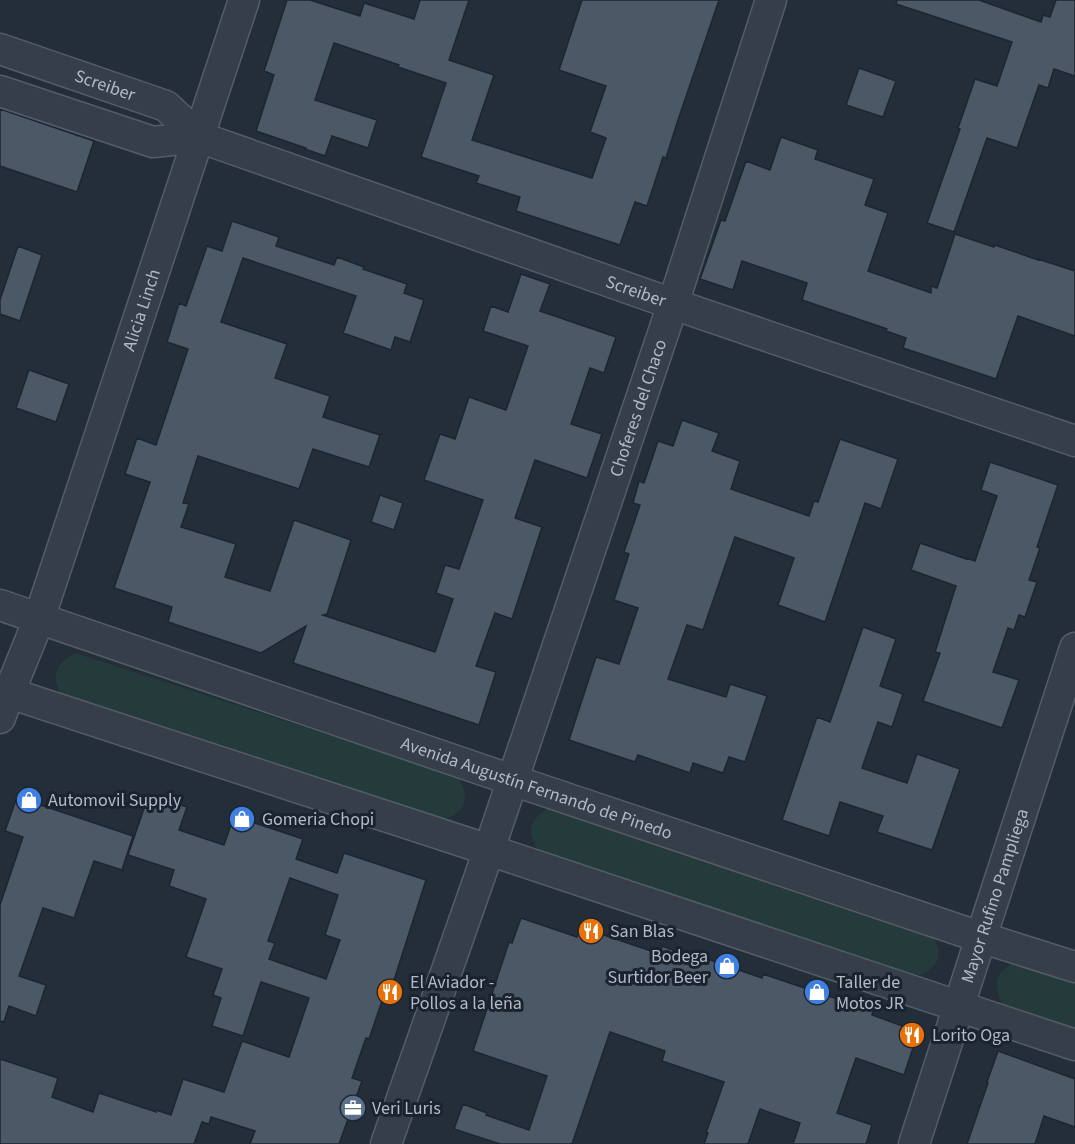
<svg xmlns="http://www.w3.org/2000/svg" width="1075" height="1144" viewBox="0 0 1075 1144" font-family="'Source Sans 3',sans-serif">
  <rect width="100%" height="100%" fill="#232e39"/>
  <path fill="#253b3b" d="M 75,653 L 458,777 C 470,798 467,810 445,819 L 61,695 C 51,674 55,665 75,653 Z
    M 550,807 L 932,935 C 944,955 940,966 918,976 L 537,849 C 526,828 531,819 550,807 Z
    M 1015,962 L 1075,982 L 1075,1028 L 1002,1004 C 992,982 995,974 1015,962 Z"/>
  <path fill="#4b5865" stroke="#1d2630" stroke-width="1.5" fill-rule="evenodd" d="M 287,0 L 310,0 L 360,16 L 364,3 L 414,19 L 420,0 L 469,0 L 449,60 L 494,75 L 472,140 L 592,178 L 606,138 L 590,132 L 606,86 L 559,70 L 582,0 L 719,0 L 677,123 L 666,158 L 663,157 L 647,206 L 635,202 L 620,245 L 516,211 L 520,197 L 476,183 L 479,176 L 421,157 L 446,83 L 398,67 L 399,65 L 334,43 L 315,100 L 377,120 L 368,148 L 332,136 L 325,156 L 305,149 L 306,148 L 256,131 L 274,75 L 264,71 Z
    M 897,0 L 979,0 L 1041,22 L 1043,15 L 1050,17 L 1056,0 L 1075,0 L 1075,76 L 1054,69 L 1048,88 L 1039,85 L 1017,148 L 987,138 L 954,232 L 927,223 L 960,129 L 958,128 L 975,79 L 997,86 L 1012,42 L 896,4 Z
    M 859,68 L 896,81 L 883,117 L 846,105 Z
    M 0,109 L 94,141 L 77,192 L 0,166 Z
    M 781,137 L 818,150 L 815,159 L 874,179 L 865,205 L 888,213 L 868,271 L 931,293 L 931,286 L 937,288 L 955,234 L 994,247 L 995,245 L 1038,260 L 1038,259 L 1075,271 L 1075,336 L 1018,316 L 996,379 L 903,348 L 906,338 L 886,331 L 887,329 L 802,300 L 807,283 L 742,261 L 733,290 L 700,279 L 721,220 L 725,221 L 746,161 L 770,170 Z
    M 232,221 L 279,237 L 276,246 L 334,265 L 337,257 L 364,267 L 363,269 L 407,284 L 404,293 L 424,300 L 410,342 L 395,337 L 391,350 L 343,333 L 356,296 L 243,258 L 221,322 L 287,344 L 275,378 L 330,396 L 323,417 L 380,435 L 369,467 L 313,449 L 299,489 L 198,456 L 183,503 L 189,504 L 181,527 L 236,544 L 225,577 L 270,591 L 294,520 L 351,540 L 327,614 L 323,615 L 435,652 L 453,599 L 436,593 L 445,565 L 459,569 L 483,500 L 424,480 L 440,434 L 455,439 L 469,397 L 506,410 L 528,346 L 483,331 L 491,306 L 508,312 L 521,274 L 550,284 L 540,311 L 616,337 L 604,373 L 590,368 L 571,424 L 602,434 L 587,478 L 535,460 L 515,518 L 542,527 L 512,619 L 495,613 L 476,666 L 496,672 L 479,725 L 293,663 L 306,626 L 261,653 L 168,622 L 172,607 L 114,588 L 150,482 L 125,474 L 137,438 L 156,445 L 188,349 L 167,342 L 179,303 L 186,306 L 207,246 L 222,251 Z
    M 18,246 L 42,255 L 20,321 L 0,314 L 0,300 Z
    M 29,370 L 69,384 L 56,422 L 16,408 Z
    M 682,420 L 719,433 L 712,451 L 740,461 L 731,489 L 809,516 L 814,501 L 818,502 L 840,439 L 898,459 L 881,509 L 865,503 L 825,622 L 778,605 L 794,558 L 735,537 L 703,630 L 687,625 L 668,679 L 726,697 L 730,684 L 767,696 L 745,762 L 729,757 L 723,773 L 693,763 L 690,773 L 638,755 L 635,762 L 569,740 L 596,657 L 619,664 L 638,608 L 614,600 L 629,554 L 624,552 L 640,505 L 633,503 L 639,481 L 644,483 L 658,441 L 673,446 Z
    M 990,462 L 1058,485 L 1037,547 L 1040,548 L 1029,580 L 1037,582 L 1025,617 L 1019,615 L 1014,630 L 1008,628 L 993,672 L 1019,680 L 1002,728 L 923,701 L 940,653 L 935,652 L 956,586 L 911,570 L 920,543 L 966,559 L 966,558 L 975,561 L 997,496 L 981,490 Z
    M 380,495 L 403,503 L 394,530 L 371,522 Z
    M 863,627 L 896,639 L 880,686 L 903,694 L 892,727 L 878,722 L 862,768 L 907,783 L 917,754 L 960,769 L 932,850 L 877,832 L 883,816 L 840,802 L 829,836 L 782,820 L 817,717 L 830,722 Z
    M 149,794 L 187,807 L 179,830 L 224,845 L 234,816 L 303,839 L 296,859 L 337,873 L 344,853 L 426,880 L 388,999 L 383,998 L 369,1039 L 366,1038 L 352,1078 L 362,1081 L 339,1144 L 250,1144 L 255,1131 L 211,1117 L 209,1124 L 202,1122 L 194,1144 L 0,1144 L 0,1059 L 58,1078 L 52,1097 L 93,1112 L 99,1093 L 156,1112 L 156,1110 L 171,1115 L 183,1079 L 224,1092 L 242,1041 L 289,1057 L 309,998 L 261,982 L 243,1036 L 212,1026 L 221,998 L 213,995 L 222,969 L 186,957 L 206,899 L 169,886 L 174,870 L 128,855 ZM 290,878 L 338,895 L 325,935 L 340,940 L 326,979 L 269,959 L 275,943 L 268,941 Z
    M 17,797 L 133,836 L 122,870 L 94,861 L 74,918 L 43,908 L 19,976 L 46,985 L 36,1016 L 9,1006 L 4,1022 L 0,1021 L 0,905 L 23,837 L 5,831 Z
    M 521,918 L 577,937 L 580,927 L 660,954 L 662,946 L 686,955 L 687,952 L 762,978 L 763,974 L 873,1011 L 872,1015 L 908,1028 L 915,1042 L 904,1075 L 856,1058 L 837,1113 L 872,1125 L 866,1144 L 793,1144 L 800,1123 L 760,1109 L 748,1144 L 704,1144 L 708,1133 L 706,1133 L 724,1082 L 662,1061 L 665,1051 L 610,1032 L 572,1144 L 500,1144 L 454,1129 L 463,1104 L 487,1113 L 486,1115 L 529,1130 L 547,1076 L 473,1051 L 509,942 L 512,943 Z
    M 998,1051 L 1075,1079 L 1075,1127 L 1044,1116 L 1035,1144 L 967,1144 L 988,1083 L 987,1082 Z"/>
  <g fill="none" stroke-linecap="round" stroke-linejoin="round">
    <g stroke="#545d67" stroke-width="33">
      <g id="minor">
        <path id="s1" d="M 0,49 L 166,106 L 199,137 L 673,304 L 1075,441"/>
        <path d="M 0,91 L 153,142 L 199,137"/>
        <path id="s2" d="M 0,605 L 512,780 L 980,937 L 1075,967"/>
        <path d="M 0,690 L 489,850 L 1075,1045"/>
        <path id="s3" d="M 0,718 L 9,693 L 39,619 L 244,0"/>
        <path id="s4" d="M 386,1144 L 489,850 L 673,304 L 771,0"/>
        <path id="s5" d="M 914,1144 L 1075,648"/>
      </g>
    </g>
    <use href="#minor" stroke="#363f49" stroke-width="30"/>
  </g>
  <defs>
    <g id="shop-disc" transform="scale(1.35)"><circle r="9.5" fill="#3f7fe0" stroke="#1b242e"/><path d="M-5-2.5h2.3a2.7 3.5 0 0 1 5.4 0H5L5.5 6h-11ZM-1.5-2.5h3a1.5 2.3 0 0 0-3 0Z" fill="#fff"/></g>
    <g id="restaurant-disc" transform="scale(1.35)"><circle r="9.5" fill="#e8710a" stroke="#1b242e"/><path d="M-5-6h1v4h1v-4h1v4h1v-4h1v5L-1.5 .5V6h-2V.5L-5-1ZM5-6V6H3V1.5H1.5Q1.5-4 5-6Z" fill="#fff"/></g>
    <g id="office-disc" transform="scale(1.35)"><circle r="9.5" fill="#5c6f8a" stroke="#1b242e"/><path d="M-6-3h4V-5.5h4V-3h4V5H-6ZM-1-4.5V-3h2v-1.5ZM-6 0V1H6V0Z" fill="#fff"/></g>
  </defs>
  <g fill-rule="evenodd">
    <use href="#shop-disc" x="29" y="800"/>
    <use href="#shop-disc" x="242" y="819"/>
    <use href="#restaurant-disc" x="591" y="931"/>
    <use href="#shop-disc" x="727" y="966"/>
    <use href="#restaurant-disc" x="390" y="992"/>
    <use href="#shop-disc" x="817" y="992"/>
    <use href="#restaurant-disc" x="912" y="1035"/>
    <use href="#office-disc" x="353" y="1108"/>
  </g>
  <g text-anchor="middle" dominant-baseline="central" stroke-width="6" stroke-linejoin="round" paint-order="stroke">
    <g font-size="18" fill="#b1bac5" stroke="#1b242e">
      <text stroke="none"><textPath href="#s1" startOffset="111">Screiber</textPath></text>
      <text stroke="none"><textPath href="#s1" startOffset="684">Screiber</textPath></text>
      <text stroke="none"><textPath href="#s3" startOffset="432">Alicia Linch</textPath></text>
      <text stroke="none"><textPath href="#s4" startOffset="778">Choferes del Chaco</textPath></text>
      <text stroke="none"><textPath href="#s2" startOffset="567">Avenida Augustín Fernando de Pinedo</textPath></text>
      <text stroke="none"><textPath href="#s5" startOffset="261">Mayor Rufino Pampliega</textPath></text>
    </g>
    <g font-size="18" fill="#b1bac5" stroke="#1b242e" text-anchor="start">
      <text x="48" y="800">Automovil Supply</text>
      <text x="262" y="819">Gomeria Chopi</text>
      <text x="610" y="931">San Blas</text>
      <text x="708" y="956" text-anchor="end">Bodega<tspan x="708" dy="21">Surtidor Beer</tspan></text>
      <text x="410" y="982">El Aviador -<tspan x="410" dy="21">Pollos a la leña</tspan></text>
      <text x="836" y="982">Taller de<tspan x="836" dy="21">Motos JR</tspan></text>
      <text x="932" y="1035">Lorito Oga</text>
      <text x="372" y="1108">Veri Luris</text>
    </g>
  </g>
</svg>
